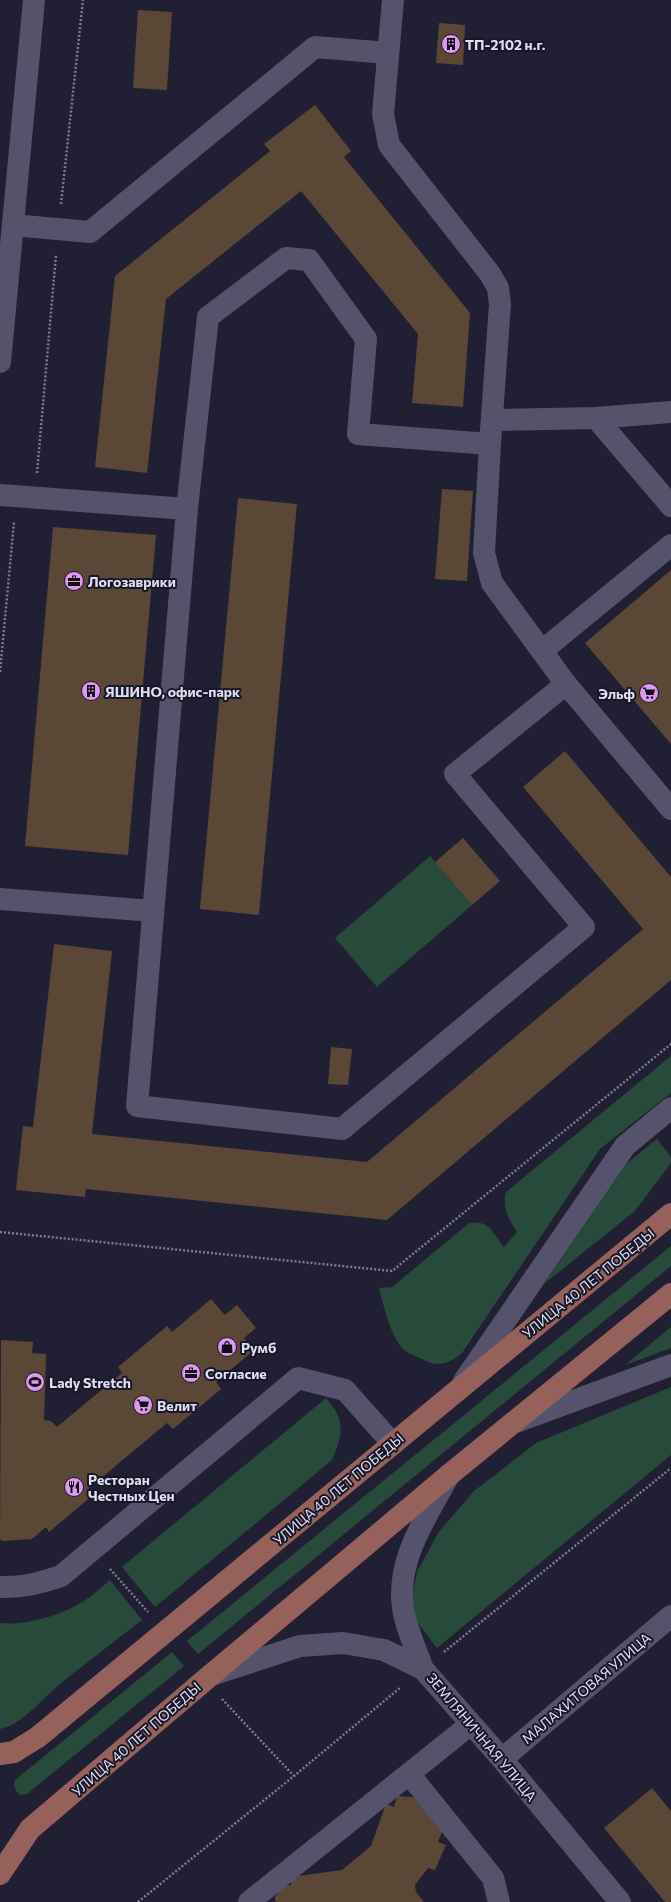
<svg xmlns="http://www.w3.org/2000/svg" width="671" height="1902" viewBox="0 0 671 1902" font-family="Commissioner,sans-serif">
  <rect width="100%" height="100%" fill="#211f34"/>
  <path fill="#284a3a" d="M 430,856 L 472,905 L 377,987 L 335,938 Z
    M 671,1056 L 671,1093 L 600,1149 L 462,1353 C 449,1364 438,1368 422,1359 C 417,1357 410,1354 405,1351 C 392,1341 383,1304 379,1288 L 392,1287 L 469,1223 C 491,1220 492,1233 504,1247 L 517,1232 C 508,1217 502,1210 506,1192 Z
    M 657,1139 L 671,1157 L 671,1163 L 635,1211 L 545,1283 L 626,1164 Z
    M 671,1246 L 671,1266 L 198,1654 L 187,1641 Z
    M 671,1327 L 671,1348 L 625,1365 Z
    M 671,1387 L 671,1455 L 437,1648 L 416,1621 L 412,1599 L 417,1572 L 438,1533 L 474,1491 L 536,1443 Z
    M 326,1398 C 346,1420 343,1434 332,1460 L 155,1607 L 122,1567 Z
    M 110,1580 L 142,1620 C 115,1641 87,1662 60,1684 C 43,1698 22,1725 0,1729 L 0,1623 C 25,1626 63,1615 84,1601 C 93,1595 102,1587 110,1580 Z
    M 172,1652 L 184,1666 L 27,1794 L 21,1795 L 16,1791 L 14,1784 L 15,1780 Z"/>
  <path fill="#5a4735" d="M 138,10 L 172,12 L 167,90 L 133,88 Z
    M 439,23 L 465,25 L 463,65 L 436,63 Z
    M 315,105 L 351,151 L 344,157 L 470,313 L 463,407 L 412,403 L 418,334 L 301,191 L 166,299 L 147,473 L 95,467 L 115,276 L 270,151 L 264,144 Z
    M 442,489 L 473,491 L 467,581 L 435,579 Z
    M 238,498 L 297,504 L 259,915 L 200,909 Z
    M 53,527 L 156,535 L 128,855 L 25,846 Z
    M 671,570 L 671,744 L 585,643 Z
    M 565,751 L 671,877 L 671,980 L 387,1220 L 86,1189 L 85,1197 L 16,1190 L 23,1126 L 33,1127 L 54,944 L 112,951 L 92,1134 L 367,1162 L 643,929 L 523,787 Z
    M 463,838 L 500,881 L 472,905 L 435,862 Z
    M 331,1047 L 352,1049 L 348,1085 L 328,1084 Z
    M 211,1299 L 225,1315 L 237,1305 L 256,1328 L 244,1338 L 254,1350 L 216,1382 L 221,1389 L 173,1429 L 167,1423 L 88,1489 L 93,1495 L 49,1532 L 46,1527 L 32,1539 L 2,1541 L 0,1539 L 1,1340 L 33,1342 L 32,1353 L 46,1354 L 44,1420 L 51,1421 L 57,1427 L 122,1373 L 118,1367 L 167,1326 L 172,1332 Z
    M 652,1788 L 671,1811 L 671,1902 L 665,1902 L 604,1828 Z
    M 397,1796 L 411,1797 L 424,1800 L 443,1829 L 438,1842 L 446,1845 L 435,1870 L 428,1868 L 415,1885 L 416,1892 L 424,1902 L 275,1902 L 275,1897 L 283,1886 L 291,1885 L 291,1877 L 342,1870 L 371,1846 L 386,1804 L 394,1807 Z"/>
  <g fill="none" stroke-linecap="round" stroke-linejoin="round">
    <path stroke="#7d7b8d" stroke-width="2.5" stroke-dasharray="2 2" stroke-linecap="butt" d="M 61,204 L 83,0
      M 37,473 L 56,255
      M 0,672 L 14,522
      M 0,1232 L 392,1271 L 671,1044
      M 110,1569 L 148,1612
      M 444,1652 L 671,1468
      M 222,1699 L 294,1776
      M 138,1902 L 294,1776 L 401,1687"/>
    <path stroke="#54536b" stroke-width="22" d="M 393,0 L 383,114 L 389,145 L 490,274 L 498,288 L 500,304 L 490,444 L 358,434 L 366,339 L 309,260 L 286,258 L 208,317 L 187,509 L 137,1106 L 342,1129 L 584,927 L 455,774 L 566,684
      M 13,225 L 90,232 L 315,47 L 388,53
      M 0,362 L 34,0
      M 596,418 L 671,506
      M 492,420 L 596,418 L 671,412
      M 490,444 L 484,553 L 492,583 L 566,684 L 671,809
      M 0,495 L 187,509
      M 542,651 L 671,545
      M 0,899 L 153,911
      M 464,1381 L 625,1146 L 671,1108
      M 516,1422 L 671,1365
      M 0,1587 C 22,1588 40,1583 61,1576 L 298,1378 L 345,1390 L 393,1444
      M 423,1669 C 416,1649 406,1629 403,1608 C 396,1558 427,1517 449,1475
      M 211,1675 L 300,1646 L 343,1643 L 384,1650 L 423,1669 L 502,1759 L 620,1902
      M 502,1759 L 671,1616
      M 409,1774 L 493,1878 L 499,1902
      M 249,1902 L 471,1724"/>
    <path stroke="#95615a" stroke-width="22" d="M 0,1754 L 14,1752 L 38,1737 L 671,1214
      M 0,1874 L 30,1829 L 205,1680 L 449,1475 L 671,1294"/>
  </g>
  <defs>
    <g id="building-disc" transform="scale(1)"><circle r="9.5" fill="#de98f2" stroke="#18162a"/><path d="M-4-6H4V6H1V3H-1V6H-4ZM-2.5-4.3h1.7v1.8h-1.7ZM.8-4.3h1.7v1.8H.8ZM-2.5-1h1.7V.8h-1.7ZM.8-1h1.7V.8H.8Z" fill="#111"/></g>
    <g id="office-disc" transform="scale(1)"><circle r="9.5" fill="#de98f2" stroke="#18162a"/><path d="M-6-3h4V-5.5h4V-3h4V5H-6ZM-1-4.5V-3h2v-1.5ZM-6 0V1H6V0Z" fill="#111"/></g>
    <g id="supermarket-disc" transform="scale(1)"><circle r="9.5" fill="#de98f2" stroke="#18162a"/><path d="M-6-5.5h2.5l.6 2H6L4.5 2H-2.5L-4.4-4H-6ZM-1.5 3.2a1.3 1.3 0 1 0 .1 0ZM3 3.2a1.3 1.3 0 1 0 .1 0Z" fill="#111"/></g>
    <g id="shop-disc" transform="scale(1)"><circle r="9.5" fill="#de98f2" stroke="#18162a"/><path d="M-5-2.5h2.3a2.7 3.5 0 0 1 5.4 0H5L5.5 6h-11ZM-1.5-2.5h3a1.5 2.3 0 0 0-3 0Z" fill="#111"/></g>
    <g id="stadium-disc" transform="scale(1)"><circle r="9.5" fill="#de98f2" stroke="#18162a"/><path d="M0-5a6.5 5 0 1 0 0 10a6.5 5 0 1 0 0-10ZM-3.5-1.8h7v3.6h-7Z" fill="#111"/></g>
    <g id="restaurant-disc" transform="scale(1)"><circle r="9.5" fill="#de98f2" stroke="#18162a"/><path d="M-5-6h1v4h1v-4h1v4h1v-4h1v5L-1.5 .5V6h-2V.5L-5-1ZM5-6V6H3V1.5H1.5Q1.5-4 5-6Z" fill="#111"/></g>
  </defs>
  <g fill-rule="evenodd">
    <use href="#building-disc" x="451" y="44"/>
    <use href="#office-disc" x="74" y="581"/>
    <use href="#building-disc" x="91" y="691"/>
    <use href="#supermarket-disc" x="649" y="693"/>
    <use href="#shop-disc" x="227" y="1347"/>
    <use href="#office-disc" x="191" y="1373"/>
    <use href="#stadium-disc" x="35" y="1382"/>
    <use href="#supermarket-disc" x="143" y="1405"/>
    <use href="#restaurant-disc" x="74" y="1487"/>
  </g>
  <g text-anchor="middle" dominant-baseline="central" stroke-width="4" stroke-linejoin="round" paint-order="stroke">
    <g font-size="14" font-weight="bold" fill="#e0dfed" stroke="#18162a" text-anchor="start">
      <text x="465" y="44">ТП-2102 н.г.</text>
      <text x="88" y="581">Логозаврики</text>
      <text x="105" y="691">ЯШИНО, офис-парк</text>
      <text x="635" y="693" text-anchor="end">Эльф</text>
      <text x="241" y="1347">Румб</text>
      <text x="205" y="1373">Согласие</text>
      <text x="49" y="1382">Lady Stretch</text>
      <text x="157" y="1405">Велит</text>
      <text x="88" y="1479">Ресторан<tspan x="88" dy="16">Честных Цен</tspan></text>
    </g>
    <g font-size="14" fill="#e0dfed" stroke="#18162a">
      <text transform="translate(588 1283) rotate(-39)">УЛИЦА 40 ЛЕТ ПОБЕДЫ</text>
      <text transform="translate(338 1489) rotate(-40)">УЛИЦА 40 ЛЕТ ПОБЕДЫ</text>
      <text transform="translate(586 1688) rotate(-40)">МАЛАХИТОВАЯ УЛИЦА</text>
      <text transform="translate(482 1737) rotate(50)">ЗЕМЛЯНИЧНАЯ УЛИЦА</text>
      <text transform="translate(136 1739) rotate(-41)">УЛИЦА 40 ЛЕТ ПОБЕДЫ</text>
    </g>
  </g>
</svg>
